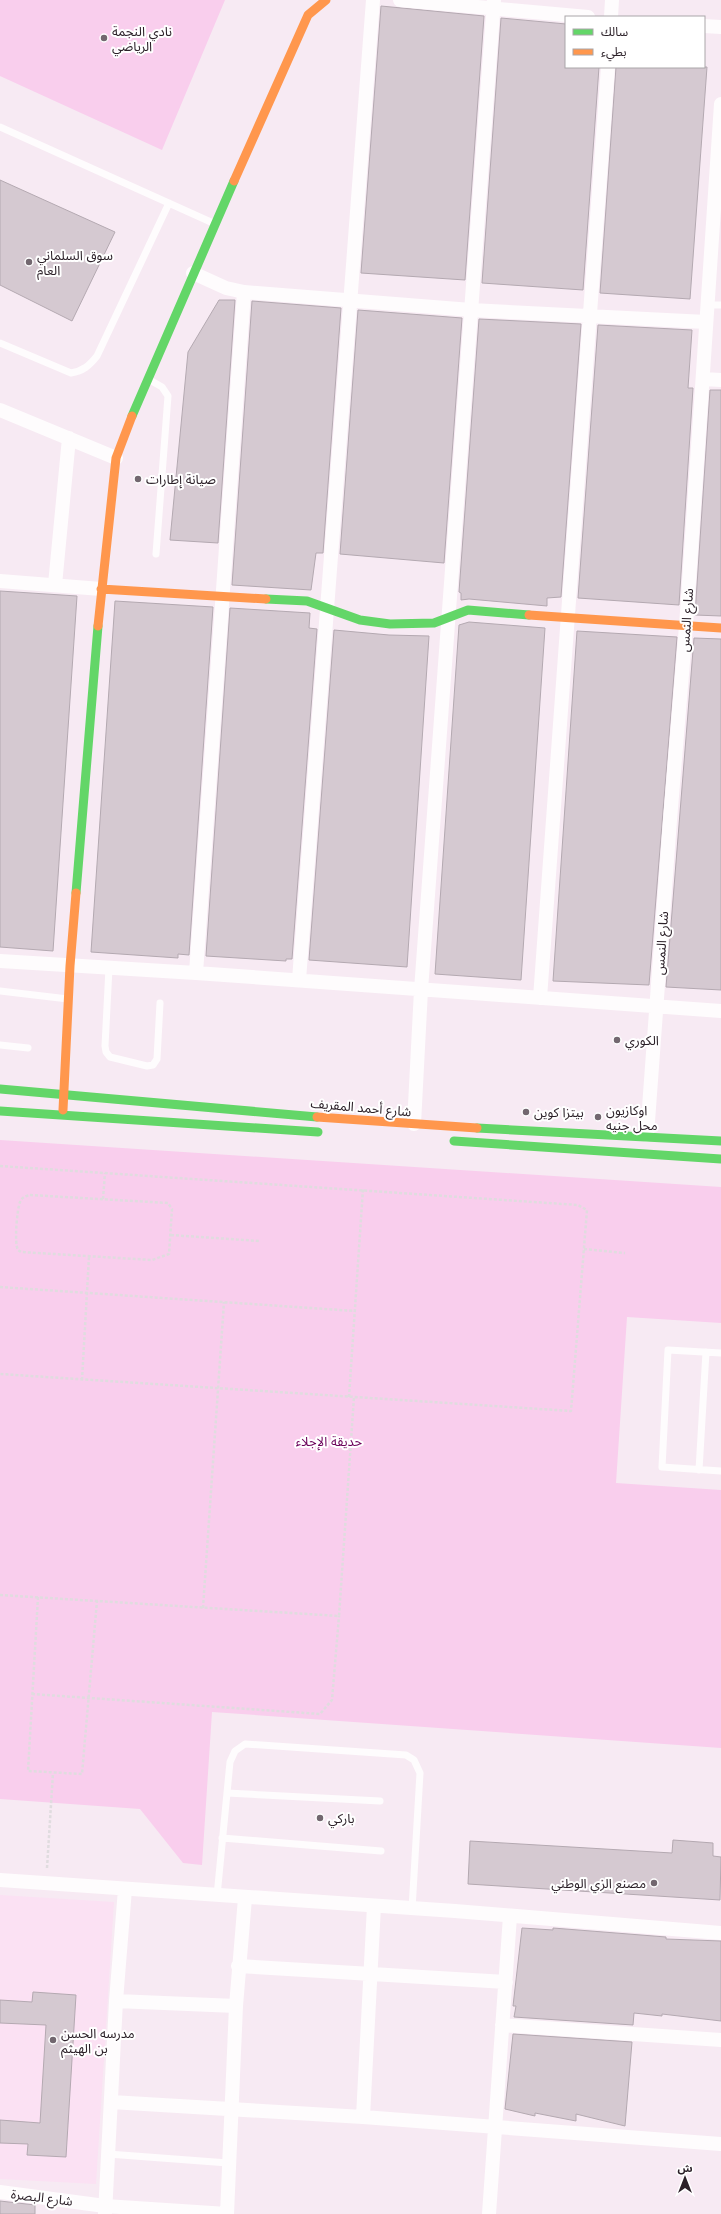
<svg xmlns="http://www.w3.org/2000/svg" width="721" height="2214" viewBox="0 0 721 2214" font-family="Inter,'Noto Sans Arabic',sans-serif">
  <rect width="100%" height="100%" fill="#f7eaf3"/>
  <path fill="#fbe1f3" d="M 0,1895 L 114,1902 L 96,2184 L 0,2179 Z"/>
  <path fill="#f9ceed" d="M 0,0 L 225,0 L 162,150 L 0,76 Z
    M 0,1140 L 721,1187 L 721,1323 L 627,1317 L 616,1483 L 721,1490 L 721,1748 L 212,1712 L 202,1865 L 183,1863 L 140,1809 L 0,1799 Z"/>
  <path fill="#d5c9d1" stroke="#b4a9b1" d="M 381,6 L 484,16 L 465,280 L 361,273 Z
    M 501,18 L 566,24 L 566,67 L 599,67 L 583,290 L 482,283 Z
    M 616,67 L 707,67 L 690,299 L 600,293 Z
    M 0,180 L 115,232 L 72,321 L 0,285 Z
    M 219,300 L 235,300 L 218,543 L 170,540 L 188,352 Z
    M 252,301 L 341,308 L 323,553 L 316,553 L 311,590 L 232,585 Z
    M 358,310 L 462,318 L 444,563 L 340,554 Z
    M 479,319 L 581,324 L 561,597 L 547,598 L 547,606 L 469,599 L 461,600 L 461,593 L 459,592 Z
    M 598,325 L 692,330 L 688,388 L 693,388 L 679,605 L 578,598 Z
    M 710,390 L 721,390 L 721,616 L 695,615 Z
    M 0,591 L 77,596 L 53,951 L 0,947 Z
    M 115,601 L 213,607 L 189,955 L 178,954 L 178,958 L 91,952 Z
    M 230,608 L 310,613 L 309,628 L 317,629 L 292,959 L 286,959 L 286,961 L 206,956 Z
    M 469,622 L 545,628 L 521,980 L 435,974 L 459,625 Z
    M 334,630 L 389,635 L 429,636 L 407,967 L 309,960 Z
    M 577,631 L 677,637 L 649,985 L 553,981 Z
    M 694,638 L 721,639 L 721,990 L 666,987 Z
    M 673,1840 L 713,1843 L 713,1856 L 721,1857 L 720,1900 L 468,1884 L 470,1841 L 672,1853 Z
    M 522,1928 L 553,1930 L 553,1928 L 666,1937 L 666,1939 L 721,1941 L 721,2021 L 662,2014 L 662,2016 L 634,2013 L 633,2025 L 514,2017 L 516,2006 L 513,2006 Z
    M 33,1992 L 76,1995 L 66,2157 L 27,2155 L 28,2144 L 0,2143 L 0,2120 L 40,2123 L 46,2025 L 0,2023 L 0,2000 L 32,2002 Z
    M 513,2034 L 632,2042 L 625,2126 L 576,2114 L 576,2121 L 535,2113 L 535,2116 L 505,2109 Z
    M 0,2201 L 35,2205 L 35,2214 L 0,2214 Z"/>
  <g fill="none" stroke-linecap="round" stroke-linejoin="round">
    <path stroke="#e0dcdf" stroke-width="2.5" stroke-dasharray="3 2" stroke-linecap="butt" d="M 0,1166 L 578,1205 L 587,1210 L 571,1411 L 0,1374
      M 30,1195 L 168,1203 L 172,1209 L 169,1254 L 152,1260 L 21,1252 L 18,1250 C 14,1243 17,1210 20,1202 C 22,1197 26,1196 30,1195 Z
      M 103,1199 L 105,1173
      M 171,1235 L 259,1241
      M 584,1249 L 625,1253
      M 0,1287 L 355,1311
      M 82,1380 L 89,1257
      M 349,1397 L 363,1189
      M 0,1595 L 339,1616 L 354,1397
      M 38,1597 L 28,1771 L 82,1774 L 97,1601
      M 203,1608 L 224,1302
      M 32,1694 L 320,1714 L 332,1700 L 339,1616
      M 47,1868 L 53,1773"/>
    <path stroke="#fefcfd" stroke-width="7" d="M 0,127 L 213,223
      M 707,305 L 721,305
      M 0,343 L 71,373 C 83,371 89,366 97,356 L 169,203
      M 148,379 L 162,387 L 168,396 L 156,554
      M 109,968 L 105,1046 L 106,1052 L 110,1057 L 147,1066 L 153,1065 L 157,1059 L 160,1003
      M 0,991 L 68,999
      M 0,1045 L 28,1048
      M 721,1353 L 668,1350 L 662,1467 L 721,1471
      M 699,1470 L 706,1352
      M 227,1793 L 380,1801
      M 222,1838 L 381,1851
      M 217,1896 L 230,1762 L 235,1751 L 245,1744 L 406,1755 L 414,1760 L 420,1773 L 412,1909
      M 108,2154 L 228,2163"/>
    <path stroke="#fefcfd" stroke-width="14" d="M 400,0 L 588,17
      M 611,17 L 612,0
      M 704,26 L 721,27
      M 193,273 L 226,288 L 244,292 L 471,310 L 706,322
      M 703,379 L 721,380
      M 0,410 L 116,458
      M 0,581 L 101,589
      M 55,585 L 69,438
      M 0,961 L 196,973 L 721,1011
      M 196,973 L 244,292
      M 299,980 L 373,0
      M 540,998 L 608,67
      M 414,1124 L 421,990 L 494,0
      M 647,1135 L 670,820 L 686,626 L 721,104
      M 0,1880 L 455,1911 L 721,1933
      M 238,1966 L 506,1982
      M 116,2001 L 236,2006
      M 502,2025 L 721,2040
      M 111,2102 L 363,2117 L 721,2144
      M 363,2117 L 374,1906
      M 0,2192 L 105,2206 L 227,2214
      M 105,2214 L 116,2001 L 125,1889
      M 227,2214 L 236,2006 L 245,1898
      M 489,2214 L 510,1916"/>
    <path stroke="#63d668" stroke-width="9" d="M 132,416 L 234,181
      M 266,599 L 307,601 L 360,620 L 390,624 L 434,623 L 468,610 L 529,615
      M 76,893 L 98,626
      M 0,1089 L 317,1117
      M 0,1111 L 318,1132
      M 477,1128 L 721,1141
      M 454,1141 L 721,1159"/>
    <path stroke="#ff974d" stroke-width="9" d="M 234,181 L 308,15 L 326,0
      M 101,589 L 266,599
      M 529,615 L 721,628
      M 98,626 L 116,458 L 132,416
      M 63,1110 L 70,966 L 76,893
      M 317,1117 L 477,1128"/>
  </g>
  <g fill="#72676f" stroke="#fff" stroke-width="1.5">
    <circle cx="104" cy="38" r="4"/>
    <circle cx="29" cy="262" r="4"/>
    <circle cx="138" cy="479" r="4"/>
    <circle cx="617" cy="1040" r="4"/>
    <circle cx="526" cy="1112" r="4"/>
    <circle cx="598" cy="1117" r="4"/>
    <circle cx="320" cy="1818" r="4"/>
    <circle cx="654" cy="1883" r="4"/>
    <circle cx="53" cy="2040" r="4"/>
  </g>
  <g text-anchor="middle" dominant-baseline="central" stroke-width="4" stroke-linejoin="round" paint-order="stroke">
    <g font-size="13" fill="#2b2028" stroke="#fff" text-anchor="start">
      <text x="112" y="31">نادي النجمة<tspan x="112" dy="15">الرياضي</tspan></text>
      <text x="37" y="255">سوق السلماني<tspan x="37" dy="15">العام</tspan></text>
      <text x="146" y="479">صيانة إطارات</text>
      <text x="625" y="1040">الكوري</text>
      <text x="606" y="1110">اوكازيون<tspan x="606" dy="15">محل جنيه</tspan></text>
      <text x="534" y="1112">بيتزا كوين</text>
      <text x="328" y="1818">باركي</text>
      <text x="646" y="1883" text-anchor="end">مصنع الزي الوطني</text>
      <text x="61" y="2033">مدرسه الحسن<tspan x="61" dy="15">بن الهيثم</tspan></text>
    </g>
    <g font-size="13" fill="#2b2028" stroke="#fff">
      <text transform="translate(686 620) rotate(-86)">شارع النمس</text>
      <text transform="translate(661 943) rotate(-86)">شارع النمس</text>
      <text transform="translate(361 1107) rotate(5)">شارع أحمد المقريف</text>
      <text transform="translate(42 2197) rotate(7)">شارع البصرة</text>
    </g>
    <g font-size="13" fill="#6a0059" stroke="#fff">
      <text x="329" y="1441">حديقة الإجلاء</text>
    </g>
  </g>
  <rect x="565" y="16" width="140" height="52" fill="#ffffff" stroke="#aaa6a9"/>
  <rect x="573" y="29" width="20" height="6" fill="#63d668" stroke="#aaa6a9"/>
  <text x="601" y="36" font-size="12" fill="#2b2028">سالك</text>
  <rect x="573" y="49" width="20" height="6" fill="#ff974d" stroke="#aaa6a9"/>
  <text x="601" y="56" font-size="12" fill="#2b2028">بطيء</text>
  <g transform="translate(685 2178)" stroke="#ffffff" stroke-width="3" paint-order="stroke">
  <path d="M0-3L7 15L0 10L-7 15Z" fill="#2b2028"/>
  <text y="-6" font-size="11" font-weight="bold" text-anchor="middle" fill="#2b2028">ش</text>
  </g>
</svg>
